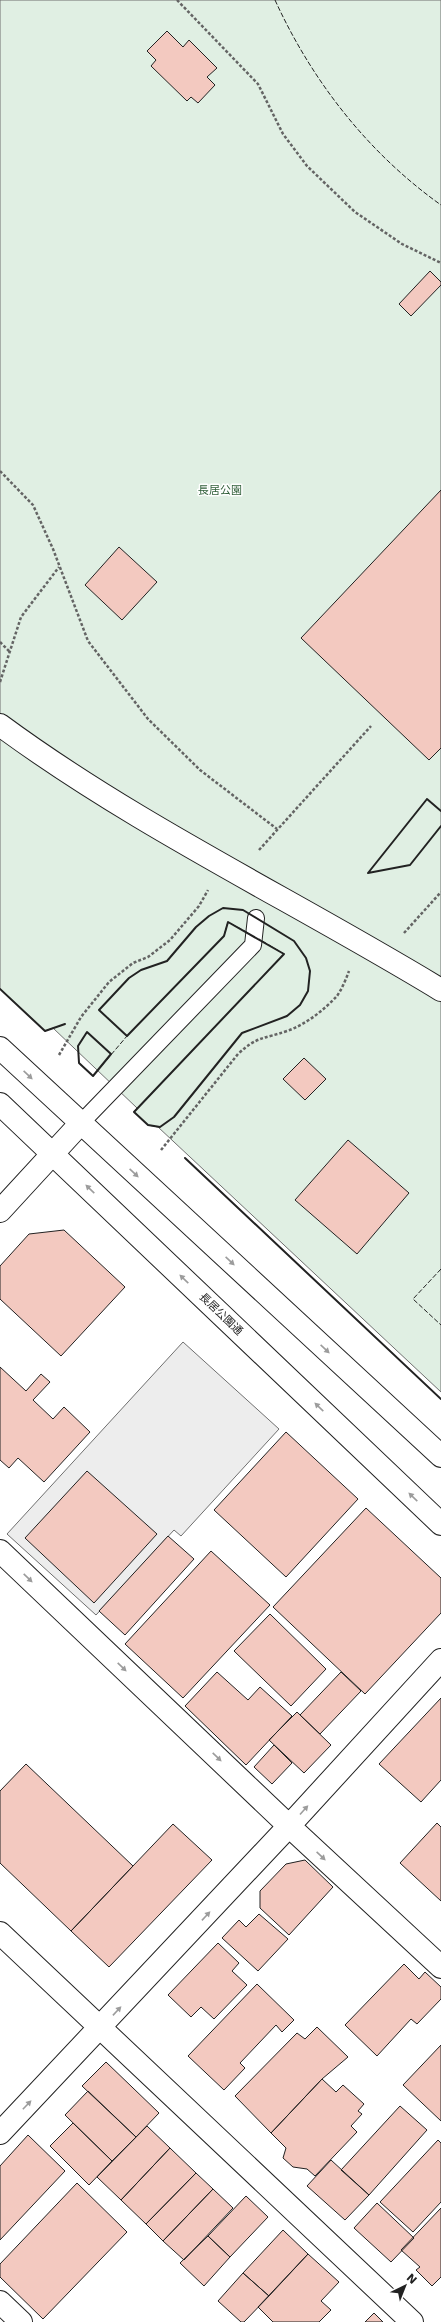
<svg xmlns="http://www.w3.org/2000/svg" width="441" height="2322" viewBox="0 0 441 2322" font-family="'DejaVu Sans','Noto Sans JP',sans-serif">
  <rect width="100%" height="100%" fill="#fff"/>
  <path fill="#e0efe3" stroke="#6f6f6f" d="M 0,0 L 441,0 L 441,1392 L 158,1127 L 148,1125 L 134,1112 L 137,1108 L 53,1028 L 45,1031 L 0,989 Z"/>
  <path fill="#ededed" stroke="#6f6f6f" d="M 183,1342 L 279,1429 L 181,1536 L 174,1530 L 96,1615 L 7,1534 Z"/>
  <path fill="#f3c9c0" stroke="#222" d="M 167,31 L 183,47 L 189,40 L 217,68 L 207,77 L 215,85 L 198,103 L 191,97 L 187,101 L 151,66 L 156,60 L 147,51 Z
    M 430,271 L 441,282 L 441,285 L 411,316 L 399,304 Z
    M 441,490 L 441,748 L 429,760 L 301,638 Z
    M 119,547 L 157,582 L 122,620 L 85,585 Z
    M 304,1058 L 326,1079 L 305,1100 L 283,1079 Z
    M 348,1140 L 409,1193 L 357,1254 L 295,1200 Z
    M 64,1230 L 125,1287 L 61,1356 L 0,1299 L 0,1266 L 29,1234 Z
    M 0,1367 L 26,1391 L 41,1374 L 50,1382 L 33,1400 L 53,1419 L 64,1407 L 90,1432 L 44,1482 L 18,1458 L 9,1468 L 0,1460 Z
    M 286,1432 L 358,1499 L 286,1577 L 214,1510 Z
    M 87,1471 L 157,1534 L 94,1603 L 25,1538 Z
    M 366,1508 L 441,1578 L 441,1613 L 365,1694 L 273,1607 Z
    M 168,1536 L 194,1559 L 125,1635 L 99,1611 Z
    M 211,1551 L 270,1605 L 183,1698 L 125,1644 Z
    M 270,1614 L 326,1669 L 291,1706 L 234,1651 Z
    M 217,1672 L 248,1700 L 260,1687 L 292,1716 L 246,1765 L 185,1706 Z
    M 341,1672 L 361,1691 L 320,1734 L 300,1715 Z
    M 441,1698 L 441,1780 L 421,1802 L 379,1764 Z
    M 297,1712 L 331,1745 L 304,1773 L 269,1740 Z
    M 274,1745 L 292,1763 L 272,1784 L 254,1767 Z
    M 26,1764 L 133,1866 L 71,1931 L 0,1863 L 0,1791 Z
    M 437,1823 L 441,1827 L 441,1901 L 400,1863 Z
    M 173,1824 L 212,1860 L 109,1967 L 71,1931 Z
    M 305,1860 L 333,1887 L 289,1935 L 260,1908 L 260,1891 L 286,1864 Z
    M 259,1914 L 288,1939 L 258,1971 L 222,1938 L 239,1920 L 246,1927 Z
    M 218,1943 L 239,1963 L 232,1971 L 247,1985 L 214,2019 L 201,2007 L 191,2017 L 168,1995 Z
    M 404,1964 L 419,1979 L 425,1972 L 441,1987 L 441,1999 L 417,2024 L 411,2019 L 377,2056 L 345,2025 Z
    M 257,1984 L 294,2020 L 282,2032 L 276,2025 L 240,2063 L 245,2068 L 224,2090 L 188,2056 Z
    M 317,2027 L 348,2057 L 322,2079 L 271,2133 L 235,2096 L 297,2033 L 305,2039 Z
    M 441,2045 L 441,2121 L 403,2085 Z
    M 106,2062 L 159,2113 L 136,2137 L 82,2086 Z
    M 322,2079 L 336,2092 L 343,2085 L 364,2104 L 358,2111 L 362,2114 L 351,2126 L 357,2132 L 315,2176 L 307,2169 L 293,2167 L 283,2158 L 286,2148 L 271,2133 Z
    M 88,2091 L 136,2137 L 112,2161 L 65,2115 Z
    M 400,2106 L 427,2130 L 369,2195 L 341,2170 Z
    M 73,2123 L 112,2161 L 89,2185 L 50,2146 Z
    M 147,2126 L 170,2148 L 121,2200 L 97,2177 Z
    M 28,2135 L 65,2171 L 0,2240 L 0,2166 Z
    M 438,2140 L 441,2143 L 441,2202 L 413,2232 L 380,2202 Z
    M 170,2148 L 196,2173 L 146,2224 L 121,2200 Z
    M 331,2160 L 369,2195 L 345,2220 L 307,2186 Z
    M 196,2173 L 213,2189 L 163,2241 L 146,2224 Z
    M 77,2183 L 127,2232 L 43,2319 L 0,2277 L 0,2264 Z
    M 213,2189 L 233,2208 L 184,2260 L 163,2241 Z
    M 246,2196 L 268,2217 L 230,2257 L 208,2236 Z
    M 377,2203 L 414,2238 L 391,2262 L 354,2228 Z
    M 441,2208 L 441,2277 L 432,2286 L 416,2270 L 420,2267 L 401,2250 Z
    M 283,2230 L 308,2254 L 269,2296 L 243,2273 Z
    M 208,2236 L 230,2257 L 204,2286 L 180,2263 Z
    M 308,2254 L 339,2282 L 321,2301 L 331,2310 L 319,2322 L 273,2322 L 258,2307 Z
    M 243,2273 L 269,2296 L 244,2322 L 241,2322 L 218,2301 Z
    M 374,2313 L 383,2322 L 365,2322 Z"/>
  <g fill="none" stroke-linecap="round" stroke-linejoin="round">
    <g stroke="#222" stroke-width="18">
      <path id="lane" d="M 80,1124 L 253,945 L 256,918"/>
    </g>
    <g stroke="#222" stroke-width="24">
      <path id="street" d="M 0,725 C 137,826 295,901 441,990
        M 0,1551 L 289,1826 L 441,1967
        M 0,1933 L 412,2322
        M 0,2133 L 289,1826 L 441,1660
        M 0,2302 L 21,2322"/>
    </g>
    <g stroke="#222" stroke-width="24">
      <path id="secondary" d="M 0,1211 L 80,1124"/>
    </g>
    <g stroke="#222" stroke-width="24">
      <path id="highway" d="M 0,1048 L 441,1456
        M 0,1104 L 441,1524"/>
    </g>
    <path stroke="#646464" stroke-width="2.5" stroke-dasharray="3 2" stroke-linecap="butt" d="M 177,0 L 258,84 L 283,134 L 307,166 L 355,212 L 402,244 L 441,263
      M 0,471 L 33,505 L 53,549 L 88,641 L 148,719 L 200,770 L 277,829
      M 0,642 L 9,651
      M 0,682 L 21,617 L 59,567
      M 259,850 L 371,726
      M 404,933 L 441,892
      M 59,1055 L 81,1017 L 109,982 L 133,963 L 148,957 L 170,940 L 199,906 L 208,890
      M 161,1150 L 238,1054 C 257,1036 264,1039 287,1031 C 305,1025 324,1010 337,996 C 342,989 346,979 349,971"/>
    <use href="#lane" stroke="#fff" stroke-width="16"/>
    <use href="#street" stroke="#fff" stroke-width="22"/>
    <use href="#secondary" stroke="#fff" stroke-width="22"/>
    <use href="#highway" stroke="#fff" stroke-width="22"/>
    <path stroke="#222" stroke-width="1" stroke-dasharray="5 2" stroke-linecap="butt" d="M 275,0 C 312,81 368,153 441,205
      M 93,1076 L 127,1036 L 224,936 L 228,922 L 250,934
      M 134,1112 L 284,954 L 259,939
      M 441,1269 L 413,1299 L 441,1325"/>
    <path stroke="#222" stroke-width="2" d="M 441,811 L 427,799 L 368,873 L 410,865 L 441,826
      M 223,908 L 243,910 L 294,941 L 306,958 L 310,971 L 308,991 L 300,1005 L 287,1016 L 242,1033 L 174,1117 L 160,1127 L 148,1125 L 134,1112 L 284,954 L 228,922 L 224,936 L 127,1036 L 99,1010 L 129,978 L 141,970 L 167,961 L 196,927 L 209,916 Z
      M 0,989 L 45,1031 L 65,1024
      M 87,1032 L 111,1054 L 93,1076 L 79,1063 L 78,1046 Z
      M 185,1158 L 441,1399"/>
  </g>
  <defs><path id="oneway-solid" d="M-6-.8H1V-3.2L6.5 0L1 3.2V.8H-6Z"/></defs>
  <g fill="#9c9c9c">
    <use href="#oneway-solid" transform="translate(28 1075) rotate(43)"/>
    <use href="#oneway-solid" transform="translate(134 1173) rotate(43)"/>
    <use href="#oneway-solid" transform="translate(90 1189) rotate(-136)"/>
    <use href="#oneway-solid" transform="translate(230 1261) rotate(43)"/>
    <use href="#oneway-solid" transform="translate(184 1279) rotate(-136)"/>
    <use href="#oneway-solid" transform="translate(325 1349) rotate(43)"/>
    <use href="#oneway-solid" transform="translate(319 1407) rotate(-136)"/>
    <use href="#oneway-solid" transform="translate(413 1497) rotate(-136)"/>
    <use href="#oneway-solid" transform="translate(28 1578) rotate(44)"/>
    <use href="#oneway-solid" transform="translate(122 1667) rotate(44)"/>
    <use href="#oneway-solid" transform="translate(217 1757) rotate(44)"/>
    <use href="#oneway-solid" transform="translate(304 1810) rotate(-48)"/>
    <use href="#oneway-solid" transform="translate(321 1856) rotate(43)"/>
    <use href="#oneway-solid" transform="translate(206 1916) rotate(-47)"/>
    <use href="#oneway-solid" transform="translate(117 2011) rotate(-47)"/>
    <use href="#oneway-solid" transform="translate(27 2105) rotate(-46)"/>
  </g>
  <g text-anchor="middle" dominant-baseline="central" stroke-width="3" stroke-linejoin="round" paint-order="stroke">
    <g font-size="11" fill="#2f5e38" stroke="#fff">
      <text x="220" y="490">長居公園</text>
    </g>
    <g font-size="11" fill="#222" stroke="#fff">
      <text transform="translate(221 1314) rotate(44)">長居公園通</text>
    </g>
  </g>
  <g transform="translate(405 2286) rotate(43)" stroke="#ffffff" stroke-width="3" paint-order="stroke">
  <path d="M0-3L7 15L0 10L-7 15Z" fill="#222222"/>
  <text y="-6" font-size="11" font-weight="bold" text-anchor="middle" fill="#222222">N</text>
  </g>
</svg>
